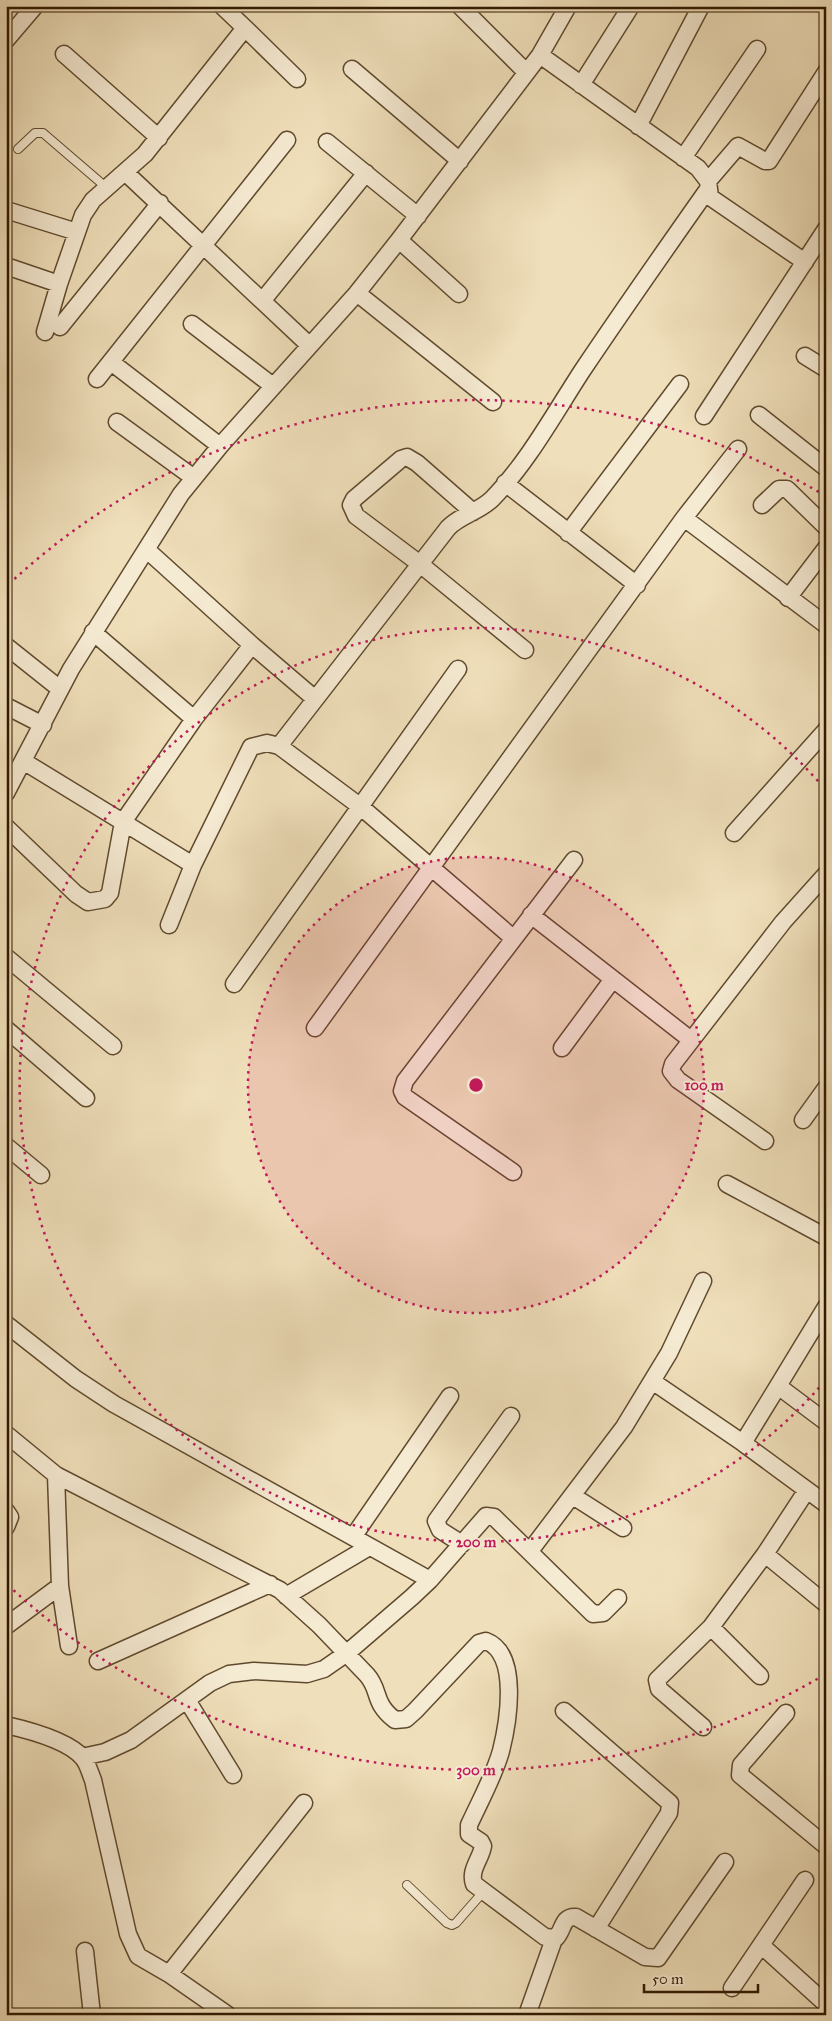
<svg xmlns="http://www.w3.org/2000/svg" width="832" height="2021" viewBox="0 0 832 2021" font-family="'IM FELL Great Primer',serif">
  <rect width="100%" height="100%" fill="#efdfba"/>
  <filter id="stains"><feTurbulence type="fractalNoise" baseFrequency=".004" numOctaves="4"/><feColorMatrix values="0 0 0 0 .2 0 0 0 0 .09 0 0 0 0 .02 0 0 0 .5 -.17"/></filter>
  <radialGradient id="worn" r=".72"><stop offset=".6" stop-color="#630" stop-opacity="0"/><stop offset="1" stop-color="#630" stop-opacity=".3"/></radialGradient>
  <g fill="none" stroke-linecap="round" stroke-linejoin="round">
    <g stroke="#604a2e" stroke-width="10">
      <path id="lane" d="M 18,149 L 35,133 L 43,133 L 107,188
        M 407,1885 L 447,1923 L 452,1925 L 456,1923 L 484,1891"/>
    </g>
    <g stroke="#604a2e" stroke-width="19">
      <path id="street" d="M 460,6 L 526,72
        M 245,28 L 297,79
        M 6,40 L 35,6
        M 64,54 L 159,138
        M 540,55 L 698,168 L 708,181 L 710,197 L 805,262
        M 352,69 L 460,161
        M 581,85 L 631,6
        M 638,126 L 701,6
        M 327,142 L 418,216
        M 683,158 L 757,49
        M 126,173 L 309,345
        M 708,181 L 738,146 L 765,161 L 769,161 L 826,72
        M 6,210 L 77,232
        M 399,240 L 459,294
        M 6,266 L 59,284 L 83,215 L 93,200 L 145,154 L 245,28 L 222,6
        M 357,293 L 493,402
        M 263,300 L 366,173
        M 192,324 L 273,386
        M 60,327 L 160,203
        M 45,332 L 59,284
        M 805,356 L 826,369
        M 111,362 L 220,446
        M 97,379 L 287,140
        M 759,415 L 826,468
        M 704,416 L 826,229
        M 117,422 L 194,478
        M 505,483 L 637,585
        M 762,505 L 779,489 L 787,489 L 826,527
        M 473,512 L 417,463 L 407,457 L 401,459 L 354,499 L 351,505 L 356,516 L 420,564 L 525,650
        M 684,518 L 738,449
        M 568,533 L 680,384
        M 147,550 L 252,645
        M 788,598 L 826,548
        M 93,632 L 194,719
        M 6,646 L 60,689
        M 6,706 L 43,725
        M 23,761 L 193,865 L 251,747 L 267,743 L 279,746
        M 6,793 L 71,669 L 181,494 L 220,446 L 357,293 L 399,240 L 540,55 L 568,6
        M 6,827 L 76,894 L 88,902 L 105,899 L 110,893 L 123,822 L 194,719 L 252,645 L 314,698
        M 734,833 L 826,730
        M 531,915 L 691,1040
        M 169,925 L 193,865
        M 513,938 L 361,807 L 279,746 L 448,528 C 460,515 479,512 492,499 C 528,462 554,414 582,371 C 623,310 665,250 708,189
        M 6,957 L 113,1046
        M 234,984 L 458,669
        M 315,1028 L 684,518 L 826,625
        M 6,1029 L 86,1098
        M 562,1048 L 613,979
        M 803,1120 L 826,1088
        M 765,1141 L 678,1080 L 671,1071 L 673,1064 L 783,922 L 826,874
        M 6,1146 L 41,1175
        M 513,1172 L 405,1097 L 402,1091 L 405,1081 L 574,860
        M 727,1184 L 826,1237
        M 6,1324 L 76,1379 L 114,1404 L 430,1580
        M 652,1381 L 743,1443 L 826,1504
        M 778,1386 L 826,1307
        M 6,1434 L 56,1475 L 280,1590 L 319,1625 L 367,1675 C 381,1691 372,1702 395,1720 L 406,1719 L 415,1711 L 479,1643 L 486,1641 C 520,1654 508,1723 501,1751 C 494,1776 480,1801 469,1825 L 469,1834 L 481,1842 L 483,1846 C 481,1859 469,1870 474,1884 L 545,1937 L 556,1938 C 564,1929 562,1916 576,1917 L 645,1957 L 658,1958 L 725,1862
        M 743,1443 L 778,1386 L 826,1422
        M 56,1475 L 60,1586 L 69,1646
        M 573,1496 L 623,1528
        M 6,1511 L 10,1517 L 6,1527
        M 353,1537 L 450,1396
        M 462,1544 L 440,1530 L 436,1521 L 511,1416
        M 530,1551 L 624,1427 L 669,1353 L 703,1281
        M 765,1554 L 807,1490
        M 286,1596 L 369,1547
        M 6,1626 L 60,1586
        M 711,1627 L 760,1676
        M 98,1661 L 270,1584
        M 187,1700 L 233,1775
        M 564,1711 L 670,1803 L 669,1813 L 596,1929
        M 786,1713 L 741,1765 L 740,1775 L 826,1846
        M 6,1725 C 28,1730 68,1740 83,1758 C 88,1764 90,1773 93,1780 L 128,1934 L 138,1956 L 169,1974 L 228,2015
        M 703,1727 L 659,1689 L 657,1680 L 711,1627 L 765,1554 L 826,1604
        M 82,1757 L 105,1752 L 131,1740 L 210,1683 L 229,1674 L 254,1671 L 307,1674 L 324,1669 L 347,1653 L 412,1597 L 430,1580 L 486,1516 L 494,1517 L 593,1614 L 603,1613 L 618,1598
        M 761,1945 L 826,2004
        M 85,1951 L 92,2015
        M 169,1974 L 304,1803
        M 732,1988 L 805,1880
        M 527,2015 L 554,1939"/>
    </g>
    <use href="#lane" stroke="#f5ead2" stroke-width="8"/>
    <use href="#street" stroke="#f5ead2" stroke-width="16"/>
  </g>
  <circle cx="476" cy="1085" r="228" fill="#c2185b" fill-opacity=".12"/>
  <g fill="none" stroke="#c2185b" stroke-width="2.5" stroke-dasharray="2.5 5">
    <circle cx="476" cy="1085" r="228"/>
    <path d="M824 1382A457 457 0 1 1 824 788"/>
    <path d="M824 1675A685 685 0 0 1 9 1586M9 584A685 685 0 0 1 824 495"/>
  </g>
  <circle cx="476" cy="1085" r="8" fill="#c2185b" stroke="#f5ead2" stroke-width="2.5"/>
  <g font-size="15" text-anchor="middle" font-weight="bold" fill="#c2185b" stroke="#f5ead2" stroke-width="4" stroke-linejoin="round" paint-order="stroke">
    <text x="704" y="1090">100 m</text>
    <text x="476" y="1547">200 m</text>
    <text x="476" y="1775">300 m</text>
  </g>
  <rect width="832" height="2021" fill="none" stroke="#efdfba" stroke-width="25"/>
  <rect x="8" y="8" width="817" height="2006" fill="none" stroke="#301800" stroke-width="2.5"/>
  <rect x="12" y="12" width="807" height="1996" fill="none" stroke="#301800"/>
  <path d="M644 1984v8h114v-8" fill="none" stroke="#301800" stroke-width="2.5"/>
  <text x="652" y="1984" font-size="15" fill="#301800" stroke="#f5ead2" stroke-width="4" paint-order="stroke">50 m</text>
  <rect width="100%" height="100%" filter="url(#stains)"/>
  <rect width="100%" height="100%" fill="url(#worn)"/>
</svg>
